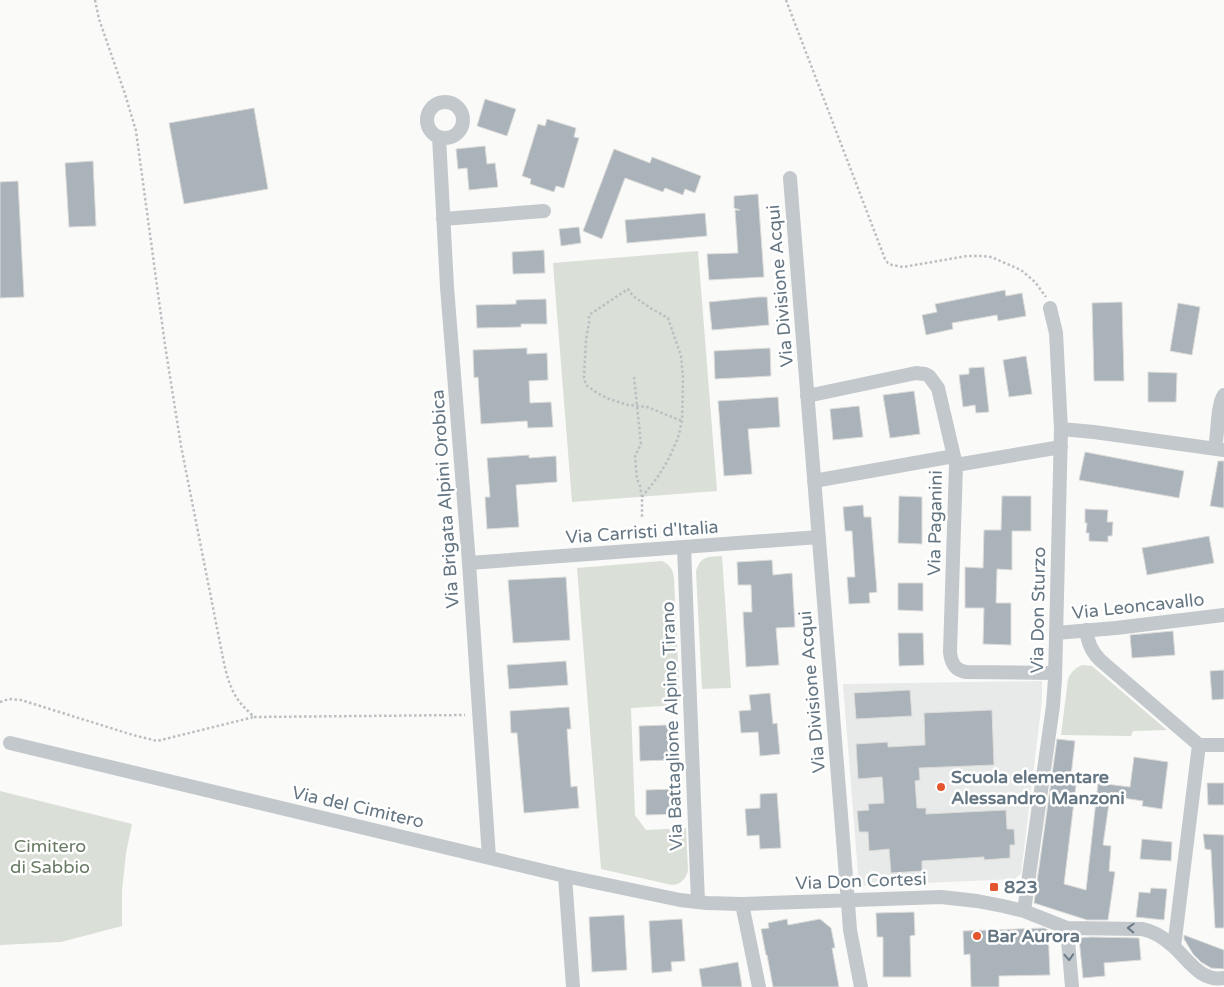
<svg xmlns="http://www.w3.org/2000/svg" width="1224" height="987" viewBox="0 0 1224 987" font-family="'Varela Round',sans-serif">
  <rect width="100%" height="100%" fill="#fafaf8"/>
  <path fill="#e8e9e9" d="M 1042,681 L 1042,701 L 1021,874 L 1014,879 L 859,886 L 843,684 Z"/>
  <path fill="#dadfd7" d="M 698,251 L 717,491 L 572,502 L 553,263 Z
    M 722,556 L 731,688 L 702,689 L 696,571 C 701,555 709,557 722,556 Z
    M 662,561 C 670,565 673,569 674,578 L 680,705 L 631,708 L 635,815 L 646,830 L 686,828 L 688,871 C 685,880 681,884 672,885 L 601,869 L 577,568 Z
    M 1082,665 L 1092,666 L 1167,730 L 1133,731 L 1131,736 L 1061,735 L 1068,679 C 1071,672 1075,668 1082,665 Z
    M 0,791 L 132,824 L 126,853 L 122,891 L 122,926 L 61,942 L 0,945 Z"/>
  <path fill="#aab3b9" stroke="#dcdcda" d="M 485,99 L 516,109 L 507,136 L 477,126 Z
    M 254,108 L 268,189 L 184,204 L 169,123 Z
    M 547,119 L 576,128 L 574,137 L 579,138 L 564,188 L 556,186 L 554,192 L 530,184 L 531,179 L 522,176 L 538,124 L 545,126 Z
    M 485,146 L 487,164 L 495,163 L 498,187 L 469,190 L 467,168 L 458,169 L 456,149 Z
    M 614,149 L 650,163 L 652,157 L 701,176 L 695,193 L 685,189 L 683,195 L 665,188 L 663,192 L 625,178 L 602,239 L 583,231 Z
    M 93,161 L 96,226 L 69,227 L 65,163 Z
    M 18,181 L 24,297 L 0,298 L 0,182 Z
    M 758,194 L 764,277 L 709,280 L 707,254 L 738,253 L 735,210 L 740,210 L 734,208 L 734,196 Z
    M 705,213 L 707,236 L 627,243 L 625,220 Z
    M 579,227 L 581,243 L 561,246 L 559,229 Z
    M 544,250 L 545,273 L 513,274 L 512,252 Z
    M 1005,290 L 1006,296 L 1022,293 L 1026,316 L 998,321 L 997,315 L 952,323 L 953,329 L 926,335 L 922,315 L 937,312 L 935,304 Z
    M 759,297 L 767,297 L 769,325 L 712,330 L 709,302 Z
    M 546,299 L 547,324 L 521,324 L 521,327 L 477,328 L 476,305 L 516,304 L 516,300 Z
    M 1122,302 L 1124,381 L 1094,381 L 1092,303 Z
    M 1178,303 L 1200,307 L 1192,355 L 1170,351 Z
    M 527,348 L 527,354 L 547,353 L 548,380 L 529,381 L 530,403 L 551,402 L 553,427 L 528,428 L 527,421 L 481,424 L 478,377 L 474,378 L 473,350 Z
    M 770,348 L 771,376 L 715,379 L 714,351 Z
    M 1026,356 L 1032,394 L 1009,397 L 1003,360 Z
    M 984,367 L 989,412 L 976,413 L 975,405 L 963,407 L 959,375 L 969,374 L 969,368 Z
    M 1148,372 L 1177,373 L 1176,402 L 1148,402 Z
    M 914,391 L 920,434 L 890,438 L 883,395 Z
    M 778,397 L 780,427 L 748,429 L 752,474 L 724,476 L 718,401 Z
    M 859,406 L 863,437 L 833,440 L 830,409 Z
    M 1085,452 L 1184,471 L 1179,498 L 1079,480 Z
    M 529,455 L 529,458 L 556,456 L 557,482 L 516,485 L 519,527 L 487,529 L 485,497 L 490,497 L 487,458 Z
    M 1218,461 L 1224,461 L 1224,508 L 1210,506 Z
    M 899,496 L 922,497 L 922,544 L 898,543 Z
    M 1002,496 L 1031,496 L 1031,531 L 1012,531 L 1012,570 L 997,569 L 996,603 L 1011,603 L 1011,645 L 983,644 L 984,608 L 965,608 L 965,567 L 983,568 L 984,530 L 1001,530 Z
    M 863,505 L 864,517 L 871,517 L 877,592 L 869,593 L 870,603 L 849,604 L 847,577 L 855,577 L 852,531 L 845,531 L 843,507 Z
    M 1085,509 L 1108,510 L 1107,522 L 1113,522 L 1112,536 L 1108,536 L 1108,542 L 1089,541 L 1089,533 L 1086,533 L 1087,523 L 1085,523 Z
    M 1209,536 L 1214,563 L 1147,575 L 1142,548 Z
    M 772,560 L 773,575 L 792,573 L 795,627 L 776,628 L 779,665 L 746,667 L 743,612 L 752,612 L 751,585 L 738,585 L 737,562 Z
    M 566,577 L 570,640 L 513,643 L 508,580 Z
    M 898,583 L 923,583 L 923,611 L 898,610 Z
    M 1173,631 L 1175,655 L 1132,658 L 1130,635 Z
    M 898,633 L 923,633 L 924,665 L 899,666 Z
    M 566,661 L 568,685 L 509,689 L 507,665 Z
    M 1224,670 L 1224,699 L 1212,700 L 1210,671 Z
    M 910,690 L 912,716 L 856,719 L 854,693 Z
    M 770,693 L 773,724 L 777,723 L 780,754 L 760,756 L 758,732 L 741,733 L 739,711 L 751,710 L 749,695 Z
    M 569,707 L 571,729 L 567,729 L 571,787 L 577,786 L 579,808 L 524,813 L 517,733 L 511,733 L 510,711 Z
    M 992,710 L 994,765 L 919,768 L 920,780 L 915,781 L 917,808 L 926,808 L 926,814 L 1006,810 L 1007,829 L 1014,829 L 1015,845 L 1010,845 L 1010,858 L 984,860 L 984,857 L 922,861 L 922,871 L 891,873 L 889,849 L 869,851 L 868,832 L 859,832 L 857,811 L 869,810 L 868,804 L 884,803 L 882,777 L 858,779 L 856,744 L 888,742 L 888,747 L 925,745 L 924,713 Z
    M 668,725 L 669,760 L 640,761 L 639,726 Z
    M 1057,739 L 1075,741 L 1071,776 L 1077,777 L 1064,884 L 1086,890 L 1098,783 L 1130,787 L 1134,757 L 1168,762 L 1162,809 L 1142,806 L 1143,801 L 1110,796 L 1103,845 L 1111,846 L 1109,871 L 1115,872 L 1108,920 L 1087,920 L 1034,903 Z
    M 1207,783 L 1224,783 L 1224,805 L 1208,805 Z
    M 677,789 L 678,814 L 646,815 L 646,790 Z
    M 777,793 L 781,848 L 760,849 L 759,835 L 747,836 L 745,809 L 760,808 L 760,794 Z
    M 1203,834 L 1224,835 L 1224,928 L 1215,928 L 1211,850 L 1205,849 Z
    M 1142,839 L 1172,842 L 1171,861 L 1140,859 Z
    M 1151,888 L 1167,889 L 1164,920 L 1136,917 L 1139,892 L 1150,893 Z
    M 914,912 L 915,935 L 910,936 L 911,977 L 883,977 L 883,937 L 877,937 L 876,913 Z
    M 624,915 L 627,970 L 592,972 L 589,917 Z
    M 682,919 L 685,961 L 671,962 L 672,971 L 652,973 L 649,921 Z
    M 787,919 L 788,925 L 820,919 L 831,928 L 835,948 L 832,948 L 839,987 L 773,987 L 767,955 L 766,955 L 761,929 L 769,928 L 768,923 Z
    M 1044,928 L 1048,930 L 1050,975 L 999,976 L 999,987 L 971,987 L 970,954 L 964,955 L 963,931 Z
    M 1184,935 L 1224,950 L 1224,969 L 1211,968 L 1201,962 L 1193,954 L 1184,939 Z
    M 1091,937 L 1139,938 L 1141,960 L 1104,963 L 1105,976 L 1083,978 L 1079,938 Z
    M 738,962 L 742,987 L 702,987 L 699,969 Z"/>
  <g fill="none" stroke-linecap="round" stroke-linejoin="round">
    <path stroke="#bbbfc2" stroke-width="2.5" stroke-dasharray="2.5 2.5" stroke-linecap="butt" d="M 95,0 L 99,19 L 125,94 L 136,131 L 165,345 L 181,446 L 221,648 C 224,663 227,681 235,695 C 240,704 247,710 254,717 L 465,715
      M 786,0 L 885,259 L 888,263 L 892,265 L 903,267 L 967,256 L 982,256 L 991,257 L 1021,270 L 1035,282 L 1046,297
      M 634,377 L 641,444 L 635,456 L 637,479 L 640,486 L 642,497 L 642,517
      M 642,497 L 657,478 L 668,460 L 678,438 L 682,421 L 683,378 L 681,356 L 668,318 L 652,309 L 633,296 L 628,289 L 589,315 L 589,323 L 586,339 L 584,378 L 586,385 L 597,393 L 609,399 L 628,405 L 647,407 L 682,421
      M 0,702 L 9,699 L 21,700 L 133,735 L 157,741 L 254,717"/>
    <path stroke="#c3c8cc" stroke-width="14" d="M427 120a18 18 0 1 1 36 0a18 18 0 1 1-36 0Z
      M 439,137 L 447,287 L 469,563 L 489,857
      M 790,178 L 846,877 L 850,930 L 861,987
      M 443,219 L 544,211
      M 807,396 L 916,373 L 925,374 L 929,376 L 938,388 L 956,465 L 950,652 C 951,663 955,670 966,672 L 1055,673
      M 1061,429 L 1094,432 L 1224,450
      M 1215,448 C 1218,435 1217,404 1224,395
      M 956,465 L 1061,447
      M 814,481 L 954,456
      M 684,547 L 698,902
      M 469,563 L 819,537
      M 1086,630 C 1088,642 1091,651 1100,660 L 1199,745 L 1174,947
      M 1056,633 L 1116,628 L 1224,615
      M 10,743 L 565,876 L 680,900 L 707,903 L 742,904 L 941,897 L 977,901 L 1003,906 L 1024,911 L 1067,928 L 1142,929 C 1154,931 1163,937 1173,946 C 1188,959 1200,982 1224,978
      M 1199,745 L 1224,745
      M 565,876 L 573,987
      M 742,904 L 759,987
      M 1024,911 L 1053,706 L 1055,679 L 1061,429 L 1056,333 L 1050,308
      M 1067,928 L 1072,987"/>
  </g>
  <defs><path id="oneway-chevron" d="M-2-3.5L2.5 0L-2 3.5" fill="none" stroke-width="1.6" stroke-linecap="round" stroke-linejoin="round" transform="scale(1.25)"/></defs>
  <g stroke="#6a7a87">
    <use href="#oneway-chevron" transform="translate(1131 928) rotate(-178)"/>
    <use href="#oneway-chevron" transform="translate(1069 957) rotate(86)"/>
  </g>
  <g fill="#e4572e" stroke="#fff" stroke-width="2">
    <circle cx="941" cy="787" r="5"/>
    <rect x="989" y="882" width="10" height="10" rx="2.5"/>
    <circle cx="977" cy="936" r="5"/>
  </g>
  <g text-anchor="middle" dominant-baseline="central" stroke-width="5" stroke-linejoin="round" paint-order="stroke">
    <g font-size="18" fill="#657683" stroke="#fff">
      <text transform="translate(780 286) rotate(-95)">Via Divisione Acqui</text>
      <text transform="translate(445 499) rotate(-94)">Via Brigata Alpini Orobica</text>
      <text transform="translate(935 523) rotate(-89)">Via Paganini</text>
      <text transform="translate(642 532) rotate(-4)">Via Carristi d'Italia</text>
      <text transform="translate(1138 606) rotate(-6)">Via Leoncavallo</text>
      <text transform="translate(1038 610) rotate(-89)">Via Don Sturzo</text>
      <text transform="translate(812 692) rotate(-95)">Via Divisione Acqui</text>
      <text transform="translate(672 726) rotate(-92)">Via Battaglione Alpino Tirano</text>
      <text transform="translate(358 807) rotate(13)">Via del Cimitero</text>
      <text transform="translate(861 881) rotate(-2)">Via Don Cortesi</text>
    </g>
    <g font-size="18" font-weight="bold" fill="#657683" stroke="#fff" text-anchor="start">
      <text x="951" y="777">Scuola elementare<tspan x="951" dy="21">Alessandro Manzoni</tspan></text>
      <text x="1004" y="887">823</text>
      <text x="987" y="936">Bar Aurora</text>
    </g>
    <g font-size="18" fill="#687a64" stroke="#fff">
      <text x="50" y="846">Cimitero<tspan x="50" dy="21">di Sabbio</tspan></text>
    </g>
  </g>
</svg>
